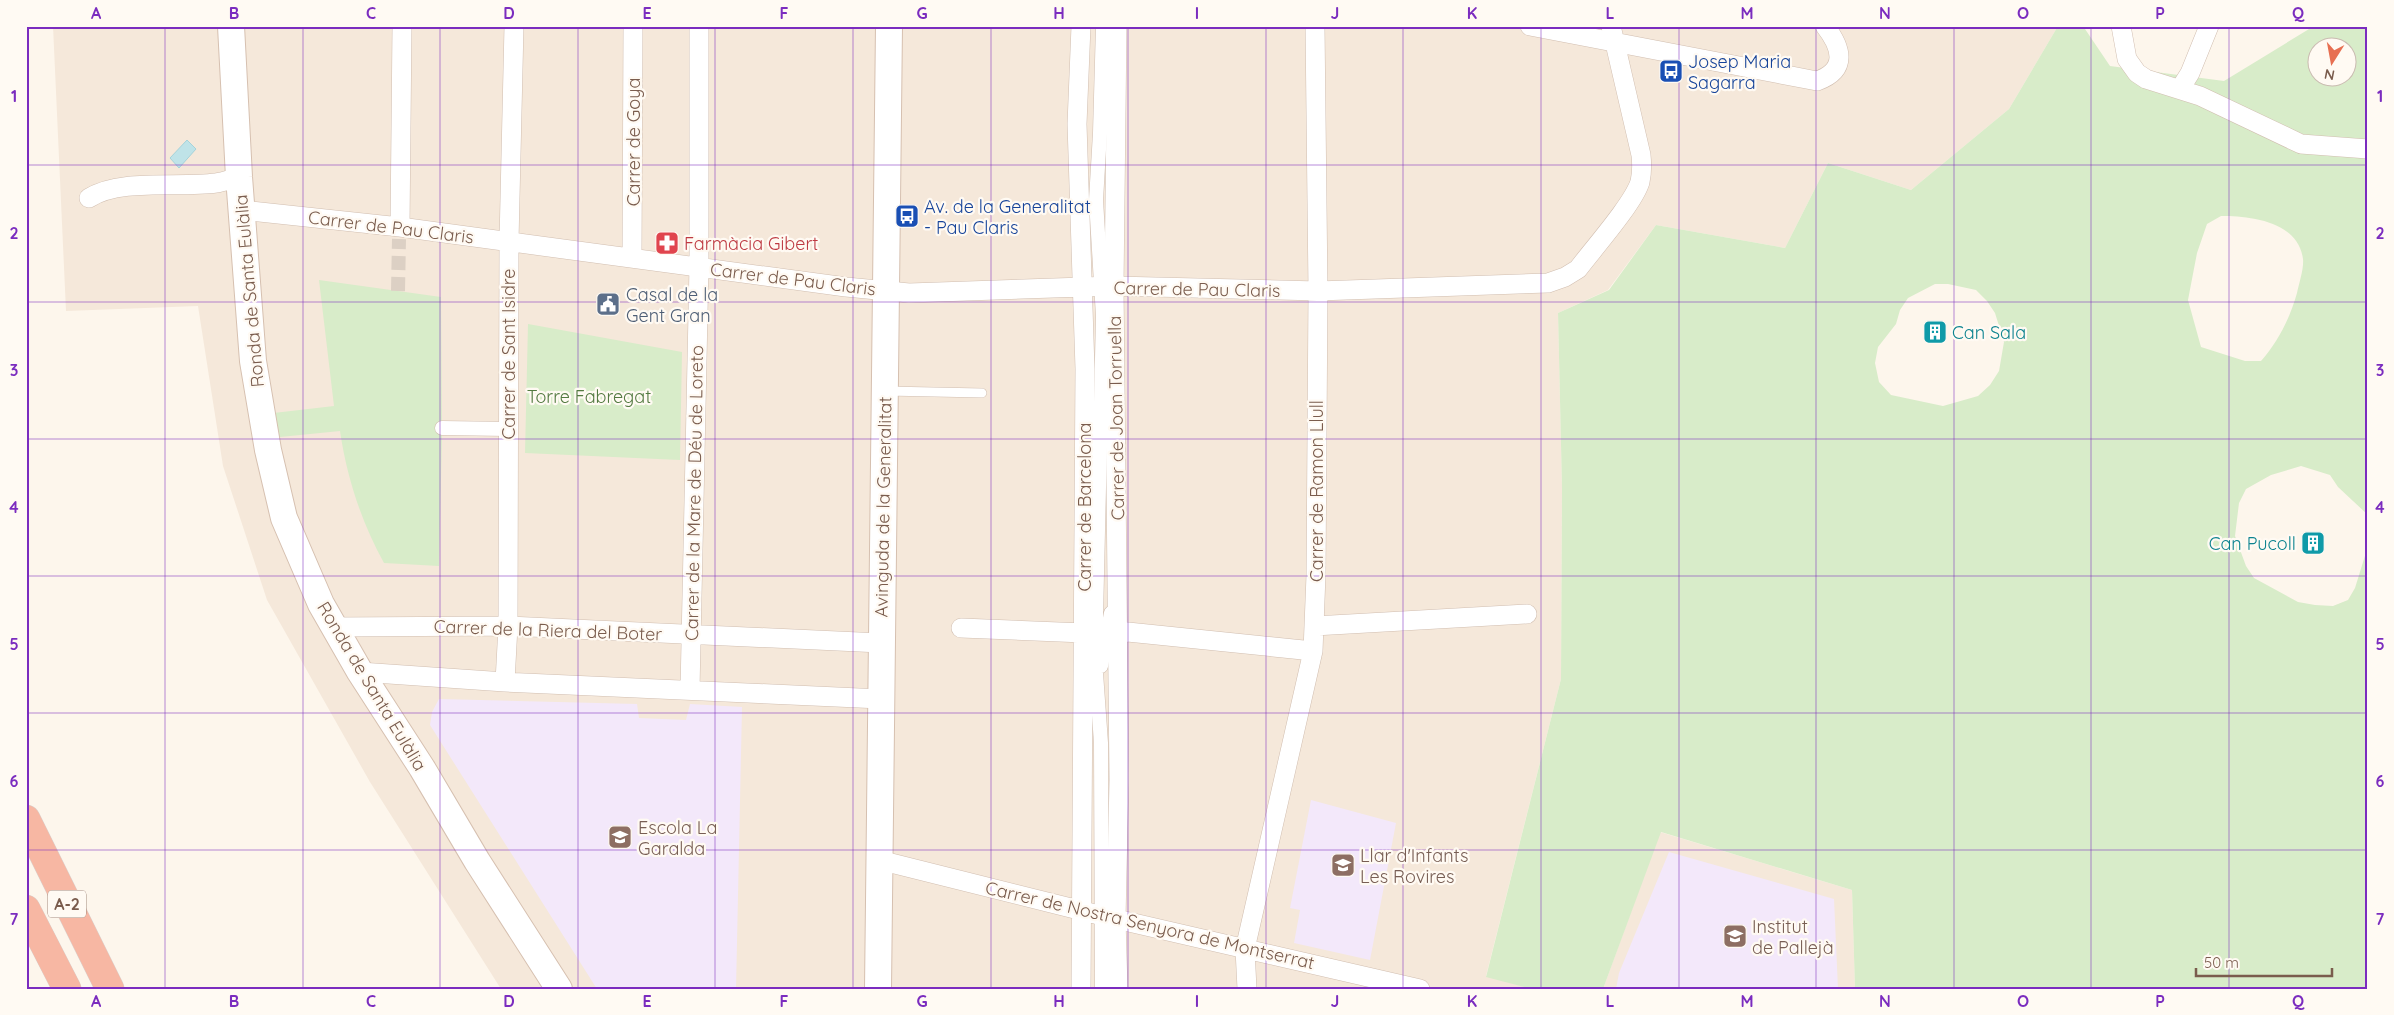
<svg xmlns="http://www.w3.org/2000/svg" width="2394" height="1015" viewBox="0 0 2394 1015" font-family="Quicksand,sans-serif">
  <rect width="100%" height="100%" fill="#fdf6ec"/>
  <path fill="#f5e8da" d="M 53,26 L 2058,26 L 2009,109 L 1911,190 L 1828,163 L 1785,248 L 1656,225 L 1608,290 L 1558,313 L 1562,489 L 1561,679 L 1486,976 L 1532,989 L 1283,989 L 1274,987 L 1273,989 L 501,989 L 370,782 L 267,600 L 223,466 L 198,306 L 66,311 Z
    M 1660,832 L 1852,890 L 1855,989 L 1603,989 Z"/>
  <path fill="#f3e8fa" d="M 439,699 L 637,704 L 639,718 L 686,720 L 690,704 L 742,707 L 736,989 L 597,989 L 430,725 L 432,712 Z
    M 1311,800 L 1396,823 L 1370,960 L 1294,943 L 1300,910 L 1290,908 Z
    M 1669,852 L 1834,899 L 1838,989 L 1616,989 L 1619,973 Z"/>
  <path fill="#d8ecc9" fill-rule="evenodd" d="M 2058,26 L 2083,26 L 2110,66 L 2224,81 L 2314,26 L 2368,26 L 2368,515 L 2338,487 L 2330,475 L 2301,466 L 2271,475 L 2246,489 L 2239,503 L 2235,536 L 2246,566 L 2254,578 L 2298,602 L 2315,605 L 2333,606 L 2348,600 L 2355,588 L 2368,546 L 2368,989 L 1855,989 L 1852,890 L 1661,832 L 1603,989 L 1532,989 L 1486,977 L 1561,679 L 1562,489 L 1558,313 L 1609,290 L 1656,225 L 1785,248 L 1828,163 L 1911,190 L 2009,109 ZM 2316,48 L 2346,48 L 2346,78 L 2316,78 ZM 2221,216 C 2250,216 2298,221 2303,259 C 2304,269 2299,283 2297,293 C 2290,318 2278,342 2261,361 L 2245,361 L 2201,347 L 2188,300 L 2197,253 L 2207,224 ZM 1935,284 L 1948,284 L 1976,290 L 1987,301 L 1995,313 L 2004,342 L 1999,371 L 1990,385 L 1978,396 L 1943,406 L 1891,395 L 1879,382 L 1875,363 L 1878,347 L 1896,324 L 1900,310 L 1908,298 Z
    M 319,280 L 441,297 L 442,436 L 439,566 L 384,563 C 361,521 347,478 340,431 L 270,438 L 265,414 L 334,406 Z
    M 528,324 L 682,352 L 680,460 L 525,453 Z"/>
  <path fill="#bfe3e8" stroke="#a5d3da" d="M 187,140 L 196,149 L 179,168 L 170,158 Z"/>
  <g fill="none" stroke-linecap="round" stroke-linejoin="round">
    <path stroke="#dcd0c4" stroke-width="14" stroke-dasharray="14 7" stroke-linecap="butt" d="M 398,291 L 399,239"/>
    <g stroke="#d1beb0" stroke-width="10">
      <path id="service" d="M 886,391 L 982,393"/>
    </g>
    <g stroke="#d1beb0" stroke-width="15">
      <path id="pedestrian" d="M 442,428 L 508,429
        M 1101,666 L 1111,613
        M 1102,989 L 1101,743 L 1095,659 L 1103,316 L 1096,200 L 1100,133 L 1103,26"/>
    </g>
    <g stroke="#d1beb0" stroke-width="20">
      <path id="minor" d="M 1117,26 L 1114,286 L 1119,780 L 1116,919 L 1118,989
        M 1530,26 L 1817,81 C 1848,70 1842,48 1825,26
        M 2121,26 L 2127,59 L 2137,73 L 2146,79 L 2200,96 L 2301,144 L 2368,149
        M 2180,89 L 2190,73 L 2209,26
        M 89,198 C 120,178 179,188 216,183 C 224,182 231,179 239,177
        M 241,210 L 400,227 L 846,287 L 909,293 L 1114,286 L 1318,291 L 1548,283 L 1565,277 L 1578,269 C 1593,249 1633,204 1640,182 C 1642,173 1642,164 1641,155 L 1611,26
        M 400,227 L 402,26
        M 632,258 L 633,26
        M 1314,626 L 1527,614
        M 334,627 L 508,626 L 881,643
        M 961,628 L 1084,633
        M 1118,631 L 1313,651
        M 360,672 L 505,682 L 881,699
        M 505,682 L 508,626 L 509,241 L 514,26
        M 690,690 L 699,266 L 699,26
        M 879,860 L 1103,916 L 1420,989
        M 1081,989 L 1085,369 L 1077,124 L 1081,26
        M 1247,989 L 1245,949 L 1313,651 L 1316,575 L 1318,291 L 1315,26"/>
    </g>
    <g stroke="#d6c0b0" stroke-width="28">
      <path id="secondary" d="M 231,26 L 239,177 L 253,361 L 268,450 L 284,518 L 321,604 L 360,672 L 422,768 L 477,861 L 559,989
        M 878,989 L 889,26"/>
    </g>
    <g stroke="#dad1cd" stroke-width="29">
      <path id="motorway" d="M 26,819 L 110,989
        M 26,909 L 67,989"/>
    </g>
    <use href="#service" stroke="#fff" stroke-width="9"/>
    <use href="#pedestrian" stroke="#fff" stroke-width="14"/>
    <use href="#minor" stroke="#fff" stroke-width="19"/>
    <use href="#secondary" stroke="#fff" stroke-width="26"/>
    <use href="#motorway" stroke="#f7b7a3" stroke-width="28"/>
  </g>
  <path fill="none" stroke="#7b2cbf" stroke-width="1" stroke-opacity="0.55" d="M 165,26 L 165,989M 303,26 L 303,989M 440,26 L 440,989M 578,26 L 578,989M 715,26 L 715,989M 853,26 L 853,989M 991,26 L 991,989M 1128,26 L 1128,989M 1266,26 L 1266,989M 1403,26 L 1403,989M 1541,26 L 1541,989M 1679,26 L 1679,989M 1816,26 L 1816,989M 1954,26 L 1954,989M 2091,26 L 2091,989M 2229,26 L 2229,989M 26,165 L 2368,165M 26,302 L 2368,302M 26,439 L 2368,439M 26,576 L 2368,576M 26,713 L 2368,713M 26,850 L 2368,850"/>
  <defs>
    <g id="bus-square" transform="scale(1.25)"><rect x="-9" y="-9" width="18" height="18" rx="4" fill="#1a4fb4" stroke="#fffaf3"/><path d="M-5-6H5V4H4V6H2V4H-2V6H-4V4H-5ZM-3.5-4V0h7V-4ZM-3.5 1.2v1.5H-2V1.2ZM2 1.2v1.5H3.5V1.2Z" fill="#fff"/></g>
    <g id="pharmacy-square" transform="scale(1.25)"><rect x="-9" y="-9" width="18" height="18" rx="4" fill="#e0444e" stroke="#fffaf3"/><path d="M-2-6h4v4h4v4h-4v4h-4v-4h-4v-4h4Z" fill="#fff"/></g>
    <g id="civic-square" transform="scale(1.25)"><rect x="-9" y="-9" width="18" height="18" rx="4" fill="#5c6f8a" stroke="#fffaf3"/><path d="M-.6-6.5H3V-4.5H.6V-3L4-1V1h2V6H-6V1h2V-1L-.6-3ZM-1.2 2.5V6h2.4V2.5Z" fill="#fff"/></g>
    <g id="building-square" transform="scale(1.25)"><rect x="-9" y="-9" width="18" height="18" rx="4" fill="#0f9aa8" stroke="#fffaf3"/><path d="M-4-6H4V6H1V3H-1V6H-4ZM-2.5-4.3h1.7v1.8h-1.7ZM.8-4.3h1.7v1.8H.8ZM-2.5-1h1.7V.8h-1.7ZM.8-1h1.7V.8H.8Z" fill="#fff"/></g>
    <g id="school-square" transform="scale(1.25)"><rect x="-9" y="-9" width="18" height="18" rx="4" fill="#8d6e63" stroke="#fffaf3"/><path d="M0-5L7-2L0 1L-7-2ZM-4 1L0 2.5L4 1V4Q0 6-4 4Z" fill="#fff"/></g>
  </defs>
  <g fill-rule="evenodd">
    <use href="#bus-square" x="1671" y="71"/>
    <use href="#bus-square" x="907" y="216"/>
    <use href="#pharmacy-square" x="667" y="243"/>
    <use href="#civic-square" x="608" y="304"/>
    <use href="#building-square" x="1935" y="332"/>
    <use href="#building-square" x="2313" y="543"/>
    <use href="#school-square" x="620" y="837"/>
    <use href="#school-square" x="1343" y="865"/>
    <use href="#school-square" x="1735" y="936"/>
  </g>
  <g text-anchor="middle" dominant-baseline="central" stroke-width="4.5" stroke-linejoin="round" paint-order="stroke">
    <rect fill="#fffaf3" stroke="#a28b7f" stroke-width="1" x="48" y="890.5" width="38" height="27" rx="4"/>
    <g font-size="16" font-weight="bold" fill="#7a5c4d">
      <text x="67" y="904">A-2</text>
    </g>
    <g font-size="18" fill="#164399" stroke="#fffaf3" text-anchor="start">
      <text x="1688" y="61">Josep Maria<tspan x="1688" dy="21">Sagarra</tspan></text>
      <text x="924" y="206">Av. de la Generalitat<tspan x="924" dy="21">- Pau Claris</tspan></text>
    </g>
    <g font-size="18" fill="#7a5c4d" stroke="#fffaf3">
      <text transform="translate(633 142) rotate(-90)">Carrer de Goya</text>
      <text transform="translate(391 227) rotate(7)">Carrer de Pau Claris</text>
      <text transform="translate(793 279) rotate(7)">Carrer de Pau Claris</text>
      <text transform="translate(1197 289) rotate(1)">Carrer de Pau Claris</text>
      <text transform="translate(249 291) rotate(-95)">Ronda de Santa Eulàlia</text>
      <text transform="translate(508 354) rotate(-90)">Carrer de Sant Isidre</text>
      <text transform="translate(1116 418) rotate(-91)">Carrer de Joan Torruella</text>
      <text transform="translate(1316 491) rotate(-90)">Carrer de Ramon Llull</text>
      <text transform="translate(694 493) rotate(-89)">Carrer de la Mare de Déu de Loreto</text>
      <text transform="translate(883 507) rotate(-89)">Avinguda de la Generalitat</text>
      <text transform="translate(1084 507) rotate(-90)">Carrer de Barcelona</text>
      <text transform="translate(548 630) rotate(2)">Carrer de la Riera del Boter</text>
      <text transform="translate(372 686) rotate(59)">Ronda de Santa Eulàlia</text>
      <text transform="translate(1150 925) rotate(13)">Carrer de Nostra Senyora de Montserrat</text>
    </g>
    <g font-size="18" fill="#be3a42" stroke="#fffaf3" text-anchor="start">
      <text x="684" y="243">Farmàcia Gibert</text>
    </g>
    <g font-size="18" fill="#4e5e75" stroke="#fffaf3" text-anchor="start">
      <text x="626" y="294">Casal de la<tspan x="626" dy="21">Gent Gran</tspan></text>
    </g>
    <g font-size="18" fill="#0d838f" stroke="#fffaf3" text-anchor="start">
      <text x="1952" y="332">Can Sala</text>
      <text x="2296" y="543" text-anchor="end">Can Pucoll</text>
    </g>
    <g font-size="18" fill="#537a41" stroke="#fffaf3">
      <text x="589" y="396">Torre Fabregat</text>
    </g>
    <g font-size="18" fill="#785e54" stroke="#fffaf3" text-anchor="start">
      <text x="638" y="827">Escola La<tspan x="638" dy="21">Garalda</tspan></text>
      <text x="1360" y="855">Llar d'Infants<tspan x="1360" dy="21">Les Rovires</tspan></text>
      <text x="1752" y="926">Institut<tspan x="1752" dy="21">de Pallejà</tspan></text>
    </g>
  </g>
  <rect width="2394" height="1015" fill="none" stroke="#fffaf3" stroke-width="55"/>
  <g transform="translate(2332 62) rotate(191)"><circle r="24" fill="#fffaf3" stroke="#cabbb1"/>
  <path d="M0-4L9 19L0 12L-9 19Z" fill="#e76f51"/>
  <text y="-8" font-size="14" font-weight="bold" text-anchor="middle" fill="#7a5c4d">N</text>
  </g>
  <path d="M2196 968v8h136v-8" fill="none" stroke="#7a5c4d" stroke-width="2.5"/>
  <text x="2204" y="968" font-size="15" fill="#7a5c4d" stroke="#fffaf3" stroke-width="4" paint-order="stroke">50 m</text>
  <rect x="28" y="28" width="2338" height="960" fill="none" stroke="#7b2cbf" stroke-width="2"/>
  <g font-size="16" text-anchor="middle" font-weight="bold" fill="#7b2cbf">
    <text x="96" y="19">A</text>
    <text x="234" y="19">B</text>
    <text x="371" y="19">C</text>
    <text x="509" y="19">D</text>
    <text x="647" y="19">E</text>
    <text x="784" y="19">F</text>
    <text x="922" y="19">G</text>
    <text x="1059" y="19">H</text>
    <text x="1197" y="19">I</text>
    <text x="1335" y="19">J</text>
    <text x="1472" y="19">K</text>
    <text x="1610" y="19">L</text>
    <text x="1747" y="19">M</text>
    <text x="1885" y="19">N</text>
    <text x="2023" y="19">O</text>
    <text x="2160" y="19">P</text>
    <text x="2298" y="19">Q</text>
    <text x="14" y="102">1</text>
    <text x="2380" y="102">1</text>
    <text x="14" y="239">2</text>
    <text x="2380" y="239">2</text>
    <text x="14" y="376">3</text>
    <text x="2380" y="376">3</text>
    <text x="14" y="513">4</text>
    <text x="2380" y="513">4</text>
    <text x="14" y="650">5</text>
    <text x="2380" y="650">5</text>
    <text x="14" y="787">6</text>
    <text x="2380" y="787">6</text>
    <text x="14" y="925">7</text>
    <text x="2380" y="925">7</text>
    <text x="96" y="1007">A</text>
    <text x="234" y="1007">B</text>
    <text x="371" y="1007">C</text>
    <text x="509" y="1007">D</text>
    <text x="647" y="1007">E</text>
    <text x="784" y="1007">F</text>
    <text x="922" y="1007">G</text>
    <text x="1059" y="1007">H</text>
    <text x="1197" y="1007">I</text>
    <text x="1335" y="1007">J</text>
    <text x="1472" y="1007">K</text>
    <text x="1610" y="1007">L</text>
    <text x="1747" y="1007">M</text>
    <text x="1885" y="1007">N</text>
    <text x="2023" y="1007">O</text>
    <text x="2160" y="1007">P</text>
    <text x="2298" y="1007">Q</text>
  </g>
</svg>
